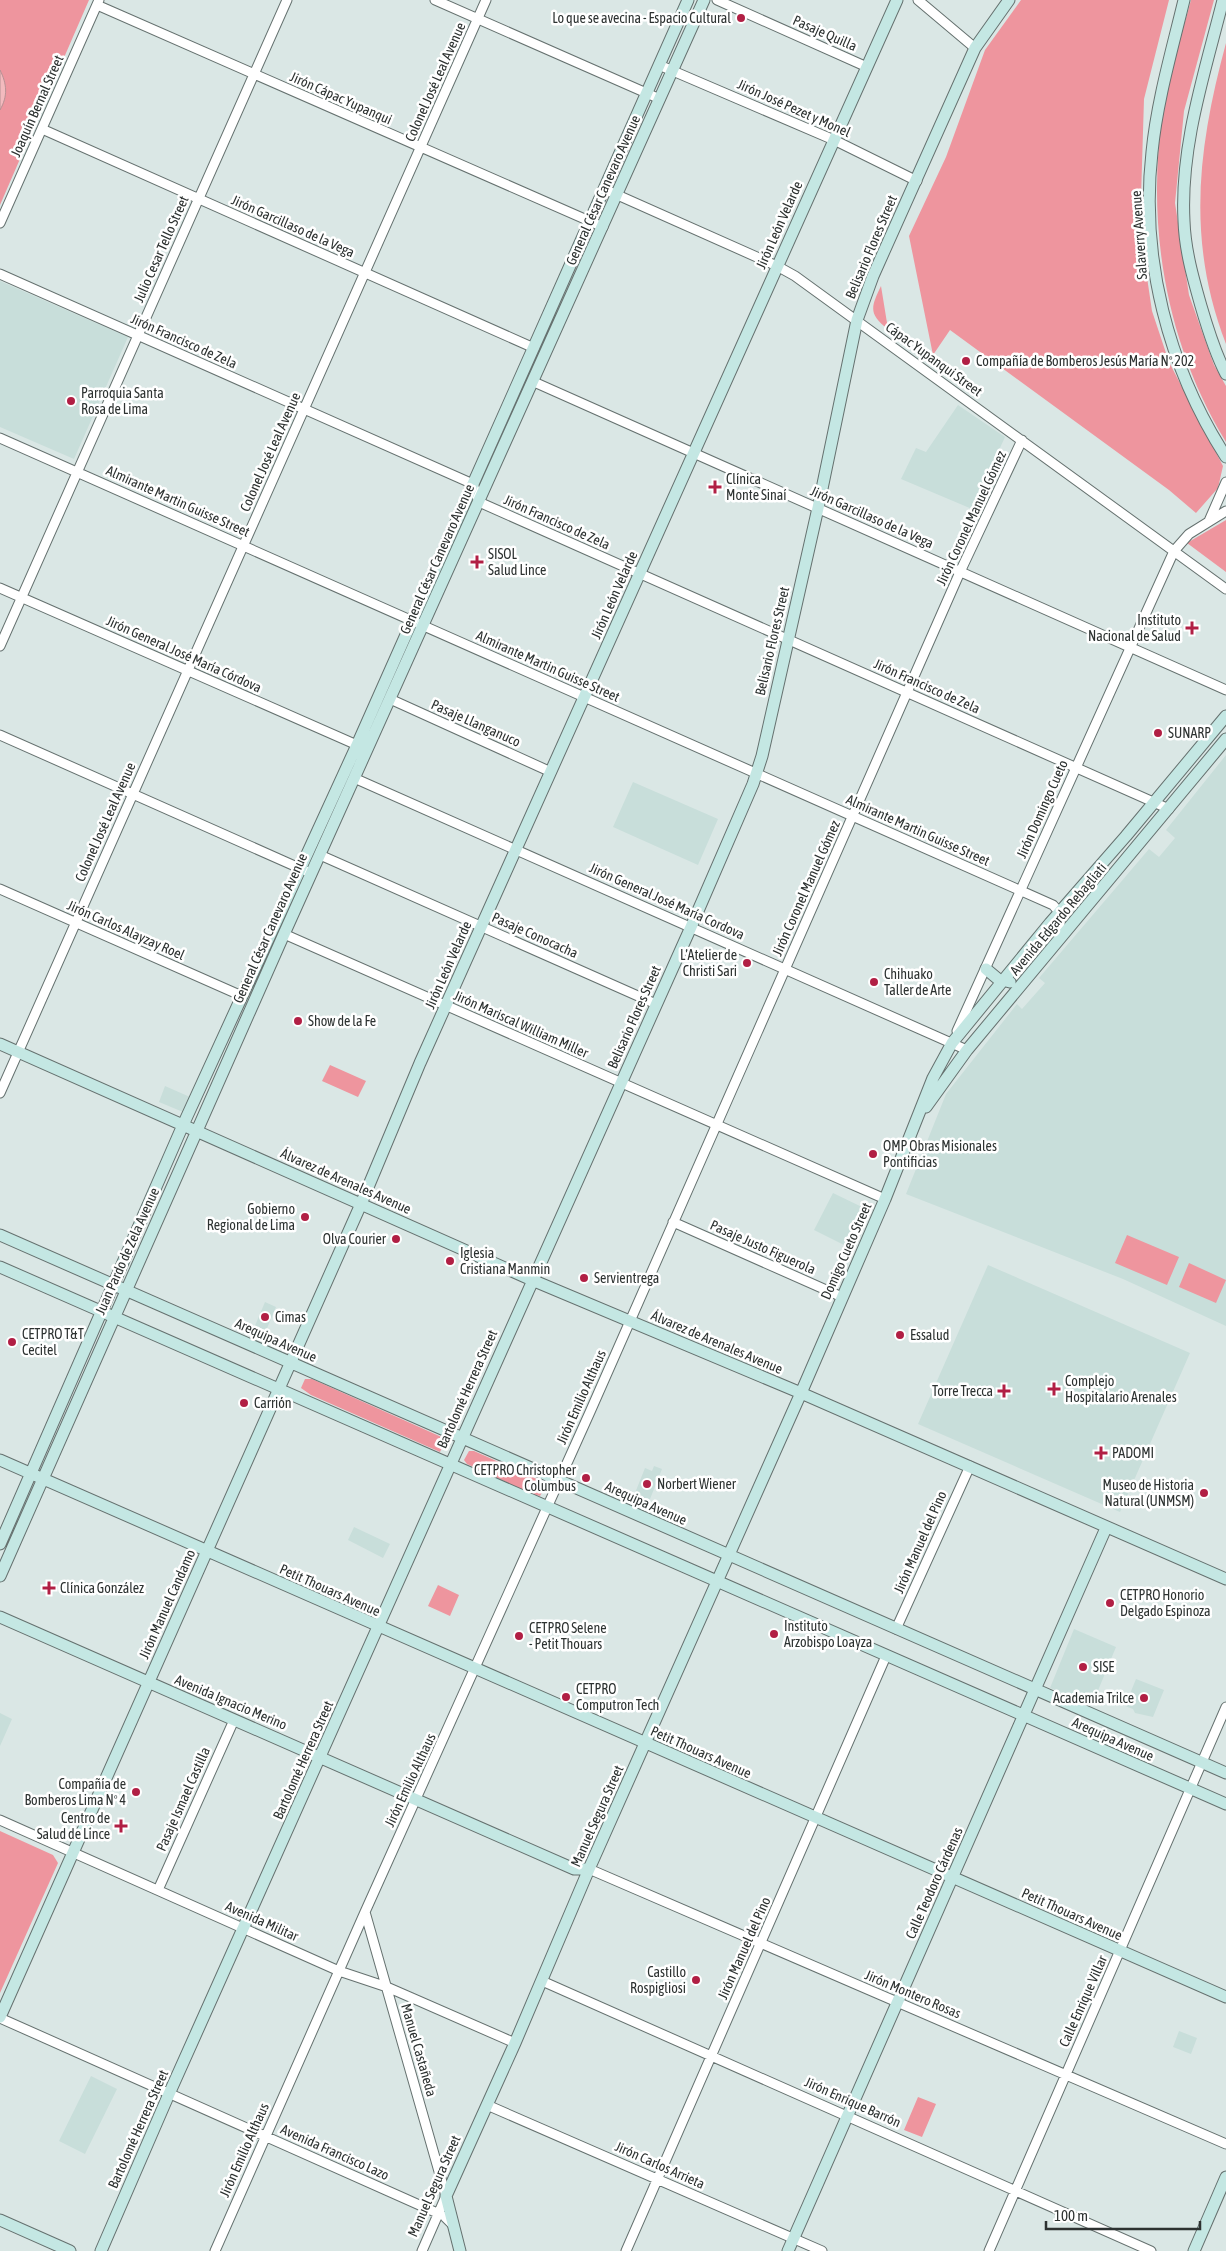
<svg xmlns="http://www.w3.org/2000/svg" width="1226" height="2251" viewBox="0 0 1226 2251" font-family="'Asap Condensed',sans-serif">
  <rect width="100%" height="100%" fill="#dae7e5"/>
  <path fill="#c8deda" d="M 0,281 L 128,337 L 74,459 L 0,427 Z
    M 958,405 L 1005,437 L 972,509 L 901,479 L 916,448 L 926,452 Z
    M 1226,755 L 1226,1326 L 1123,1279 L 906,1194 L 946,1094 L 1017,1004 L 1022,1009 L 1045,983 L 1039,978 L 1149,849 L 1159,857 L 1175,838 L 1166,830 Z
    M 633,782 L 718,819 L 698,865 L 613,827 Z
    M 165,1086 L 190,1097 L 183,1112 L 159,1102 Z
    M 833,1193 L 864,1208 L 846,1246 L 814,1230 Z
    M 988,1265 L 1190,1353 L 1120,1512 L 918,1424 Z
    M 265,1302 L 276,1307 L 265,1333 L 254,1328 Z
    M 654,1466 L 662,1469 L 648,1504 L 633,1498 L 645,1468 L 652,1471 Z
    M 354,1527 L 390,1544 L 383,1558 L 348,1540 Z
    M 1074,1629 L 1116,1647 L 1092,1705 L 1050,1688 Z
    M 1136,1679 L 1164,1690 L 1153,1717 L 1135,1713 L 1133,1709 L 1125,1706 Z
    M 0,1713 L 12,1719 L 0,1746 Z
    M 1179,2031 L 1197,2038 L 1191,2054 L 1173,2047 Z
    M 91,2076 L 117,2089 L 85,2154 L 59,2141 Z"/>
  <path fill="#ee959e" d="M 0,0 L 89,0 L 0,205 Z
    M 1021,0 L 1169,0 L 1144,99 L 1140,230 L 1152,311 L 1169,362 L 1223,466 L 1218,488 L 1196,513 L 1169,490 L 950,330 L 933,355 L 909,236 L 946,157 L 985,50 Z
    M 1191,0 L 1214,0 L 1184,111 L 1175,203 L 1189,295 L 1214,365 L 1226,386 L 1226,442 C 1164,340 1145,220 1164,103 C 1170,68 1182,34 1191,0 Z
    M 1226,43 L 1226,344 C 1186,240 1198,147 1226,43 Z
    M 881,286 L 888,329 C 868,314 871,307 881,286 Z
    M 1226,520 L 1226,572 L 1187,543 Z
    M 330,1065 L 366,1081 L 358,1097 L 322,1081 Z
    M 1127,1235 L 1179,1257 L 1167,1285 L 1115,1263 Z
    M 1189,1263 L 1226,1280 L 1216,1303 L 1179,1287 Z
    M 305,1379 L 312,1379 L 446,1439 L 440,1452 L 311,1395 L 301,1388 Z
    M 469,1451 L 474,1451 L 541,1481 L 545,1486 L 540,1496 L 532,1494 L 467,1464 L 464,1460 Z
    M 438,1585 L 459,1595 L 450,1616 L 428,1606 Z
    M 0,1831 L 53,1855 L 58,1863 L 0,1993 Z
    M 918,2097 L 936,2104 L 922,2137 L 904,2130 Z"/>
  <path fill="#f3babe" stroke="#b89194" d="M 0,70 C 7,84 8,96 0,110 Z"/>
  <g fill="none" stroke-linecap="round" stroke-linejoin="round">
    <g stroke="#65716f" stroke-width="11">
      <path id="street" d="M 435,0 L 660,99
        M 717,0 L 867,67
        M 918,0 L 975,48
        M 97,5 L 603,227
        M 659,65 L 834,140 L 917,181
        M 42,129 L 534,348
        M 604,189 L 777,266 L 795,276 L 1226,589
        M 0,223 L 99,0
        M 0,274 L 473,484 L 479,502 L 1169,809
        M 534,382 L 1226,690
        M 0,438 L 1053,905 L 1060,913 L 1060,937
        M 1209,521 L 1226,482
        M 0,588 L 357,745
        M 0,646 L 287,0
        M 390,699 L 551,772
        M 0,735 L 306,871
        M 354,778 L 967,1050
        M 320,855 L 656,1004
        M 0,889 L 242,996
        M 284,934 L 885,1199
        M 957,1031 L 1174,551 L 1189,534 L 1226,511
        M 0,1093 L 486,0
        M 673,1222 L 842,1297
        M 896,1629 L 970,1466
        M 0,1820 L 339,1971 L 387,1987 L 515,2043
        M 589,1869 L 1226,2144
        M 158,1890 L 234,1720
        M 365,1912 L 446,2196 L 422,2251
        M 542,1981 L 1151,2251
        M 0,2018 L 444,2216 L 453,2225
        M 487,2105 L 822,2251
        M 215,2251 L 365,1912 L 590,1412 L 960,572 L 1022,440
        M 626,2251 L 886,1656
        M 989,2251 L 1226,1707"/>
    </g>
    <g stroke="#65716f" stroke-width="13">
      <path id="secondary" d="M 1184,0 C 1172,50 1157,101 1152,152 C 1140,258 1168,367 1226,457
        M 1223,0 C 1205,72 1180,146 1184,221 C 1185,250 1193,278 1201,306 C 1208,330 1215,353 1226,374
        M 986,969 L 998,979 L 1010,982
        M 0,1044 L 532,1280 L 801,1393 L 1226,1579
        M 926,1107 L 967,1050 L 1226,739
        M 0,1235 L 1226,1773
        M 0,1267 L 1226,1804
        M 0,1460 L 1226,1997
        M 0,1544 L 183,1125 L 357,745 L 688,0
        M 0,1576 L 284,934 L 704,0
        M 0,1617 L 574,1869 L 589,1869
        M 0,2017 L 361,1204 L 420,1063 L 897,0
        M 0,2220 L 70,2251
        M 101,2251 L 169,2094 L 691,927 L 753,784 L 762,756 L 818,508 L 857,320 L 873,276 L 975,48 L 1009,0
        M 460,2251 L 446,2196 L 515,2043 L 589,1869 L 801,1393 L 885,1199 L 933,1078 L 952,1043 L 1050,923 L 1126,836 L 1226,716
        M 788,2251 L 1106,1528
        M 1194,2251 L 1226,2177"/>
    </g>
    <use href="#street" stroke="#fff" stroke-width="9"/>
    <use href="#secondary" stroke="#c4e7e3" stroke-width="11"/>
  </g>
  <g fill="#b11f44" stroke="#fff" stroke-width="2">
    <circle cx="741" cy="18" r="5"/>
    <circle cx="966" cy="361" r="5"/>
    <circle cx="71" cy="401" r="5"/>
    <path d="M712.5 479.5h5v5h5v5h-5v5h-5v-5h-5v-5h5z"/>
    <path d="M474.5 554.5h5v5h5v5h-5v5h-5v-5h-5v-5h5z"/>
    <path d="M1189.5 620.5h5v5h5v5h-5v5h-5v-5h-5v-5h5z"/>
    <circle cx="1158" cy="733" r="5"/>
    <circle cx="747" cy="963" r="5"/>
    <circle cx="874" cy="982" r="5"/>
    <circle cx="298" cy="1021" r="5"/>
    <circle cx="873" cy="1154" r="5"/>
    <circle cx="305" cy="1217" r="5"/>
    <circle cx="396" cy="1239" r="5"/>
    <circle cx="450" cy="1261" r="5"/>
    <circle cx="584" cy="1278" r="5"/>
    <circle cx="265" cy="1317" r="5"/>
    <circle cx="900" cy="1335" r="5"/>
    <circle cx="12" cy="1342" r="5"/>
    <path d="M1051.5 1381.5h5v5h5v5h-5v5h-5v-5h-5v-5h5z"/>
    <path d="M1001.5 1383.5h5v5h5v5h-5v5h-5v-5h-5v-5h5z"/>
    <circle cx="244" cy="1403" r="5"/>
    <path d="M1098.5 1445.5h5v5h5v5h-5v5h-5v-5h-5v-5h5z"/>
    <circle cx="586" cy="1478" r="5"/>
    <circle cx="647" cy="1484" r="5"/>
    <circle cx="1204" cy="1493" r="5"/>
    <path d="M46.5 1580.5h5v5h5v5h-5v5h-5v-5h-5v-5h5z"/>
    <circle cx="1110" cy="1603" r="5"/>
    <circle cx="774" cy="1634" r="5"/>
    <circle cx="519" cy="1636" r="5"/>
    <circle cx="1083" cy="1667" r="5"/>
    <circle cx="566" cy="1697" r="5"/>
    <circle cx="1144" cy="1698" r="5"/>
    <circle cx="136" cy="1792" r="5"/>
    <path d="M118.5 1818.5h5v5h5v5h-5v5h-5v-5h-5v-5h5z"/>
    <circle cx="696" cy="1980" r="5"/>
  </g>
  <g text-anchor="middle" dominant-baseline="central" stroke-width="5" stroke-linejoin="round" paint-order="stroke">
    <g font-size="14" fill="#2d3231" stroke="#fff" text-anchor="start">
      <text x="731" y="18" text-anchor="end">Lo que se avecina - Espacio Cultural</text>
      <text x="976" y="361">Compañía de Bomberos Jesús María Nº 202</text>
      <text x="81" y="393">Parroquia Santa<tspan x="81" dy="16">Rosa de Lima</tspan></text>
      <text x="726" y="479">Clínica<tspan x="726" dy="16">Monte Sinaí</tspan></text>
      <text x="488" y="554">SISOL<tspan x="488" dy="16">Salud Lince</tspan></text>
      <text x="1181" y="620" text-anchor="end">Instituto<tspan x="1181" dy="16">Nacional de Salud</tspan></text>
      <text x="1168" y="733">SUNARP</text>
      <text x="737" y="955" text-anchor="end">L’Atelier de<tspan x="737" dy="16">Christi Sari</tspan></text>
      <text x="884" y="974">Chihuako<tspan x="884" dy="16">Taller de Arte</tspan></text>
      <text x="308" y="1021">Show de la Fe</text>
      <text x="883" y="1146">OMP Obras Misionales<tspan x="883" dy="16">Pontificias</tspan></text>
      <text x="295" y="1209" text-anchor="end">Gobierno<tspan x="295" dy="16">Regional de Lima</tspan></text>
      <text x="386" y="1239" text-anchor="end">Olva Courier</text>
      <text x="460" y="1253">Iglesia<tspan x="460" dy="16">Cristiana Manmin</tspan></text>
      <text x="594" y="1278">Servientrega</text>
      <text x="275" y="1317">Cimas</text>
      <text x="22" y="1334">CETPRO T&amp;T<tspan x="22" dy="16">Cecitel</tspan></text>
      <text x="910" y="1335">Essalud</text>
      <text x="1065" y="1381">Complejo<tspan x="1065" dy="16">Hospitalario Arenales</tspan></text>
      <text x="993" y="1391" text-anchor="end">Torre Trecca</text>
      <text x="254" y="1403">Carrión</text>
      <text x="1112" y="1453">PADOMI</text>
      <text x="576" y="1470" text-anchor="end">CETPRO Christopher<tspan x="576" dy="16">Columbus</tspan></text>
      <text x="657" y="1484">Norbert Wiener</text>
      <text x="1194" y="1485" text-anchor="end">Museo de Historia<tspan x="1194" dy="16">Natural (UNMSM)</tspan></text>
      <text x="60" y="1588">Clínica González</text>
      <text x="1120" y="1595">CETPRO Honorio<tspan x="1120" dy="16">Delgado Espinoza</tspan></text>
      <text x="784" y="1626">Instituto<tspan x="784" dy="16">Arzobispo Loayza</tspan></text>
      <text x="529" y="1628">CETPRO Selene<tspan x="529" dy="16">- Petit Thouars</tspan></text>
      <text x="1093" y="1667">SISE</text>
      <text x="576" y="1689">CETPRO<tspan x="576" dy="16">Computron Tech</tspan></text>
      <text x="1134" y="1698" text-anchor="end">Academia Trilce</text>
      <text x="126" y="1784" text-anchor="end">Compañía de<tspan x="126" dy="16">Bomberos Lima Nº 4</tspan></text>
      <text x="110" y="1818" text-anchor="end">Centro de<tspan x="110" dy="16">Salud de Lince</tspan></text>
      <text x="686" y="1972" text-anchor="end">Castillo<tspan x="686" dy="16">Rospigliosi</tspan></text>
    </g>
    <g font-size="14" fill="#2d3231" stroke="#fff">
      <text transform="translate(825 33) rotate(24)">Pasaje Quilla</text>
      <text transform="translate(435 82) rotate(-66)">Colonel José Leal Avenue</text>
      <text transform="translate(341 98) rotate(24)">Jirón Cápac Yupanqui</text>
      <text transform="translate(37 106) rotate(-66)">Joaquín Bernal Street</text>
      <text transform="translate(794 108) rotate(24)">Jirón José Pezet y Monel</text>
      <text transform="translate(603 190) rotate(-66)">General César Canevaro Avenue</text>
      <text transform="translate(779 225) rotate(-66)">Jirón León Velarde</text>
      <text transform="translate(293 226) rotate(24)">Jirón Garcillaso de la Vega</text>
      <text transform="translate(1139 235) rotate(-94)">Salaverry Avenue</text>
      <text transform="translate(871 247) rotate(-67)">Belisario Flores Street</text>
      <text transform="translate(161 249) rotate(-66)">Julio Cesar Tello Street</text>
      <text transform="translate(184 341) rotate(24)">Jirón Francisco de Zela</text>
      <text transform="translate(934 359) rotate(36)">Cápac Yupanqui Street</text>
      <text transform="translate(270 452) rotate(-66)">Colonel José Leal Avenue</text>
      <text transform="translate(178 501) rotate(24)">Almirante Martin Guisse Street</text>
      <text transform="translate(872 517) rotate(24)">Jirón Garcillaso de la Vega</text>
      <text transform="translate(971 518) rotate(-65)">Jirón Coronel Manuel Gómez</text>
      <text transform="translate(557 522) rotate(24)">Jirón Francisco de Zela</text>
      <text transform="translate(437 559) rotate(-66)">General César Canevaro Avenue</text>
      <text transform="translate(614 595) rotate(-66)">Jirón León Velarde</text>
      <text transform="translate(772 641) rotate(-77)">Belisario Flores Street</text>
      <text transform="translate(184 654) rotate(24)">Jirón General José María Córdova</text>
      <text transform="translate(548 666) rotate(24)">Almirante Martin Guisse Street</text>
      <text transform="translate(927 686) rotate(24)">Jirón Francisco de Zela</text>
      <text transform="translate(476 723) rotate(24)">Pasaje Llanganuco</text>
      <text transform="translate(1042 809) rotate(-66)">Jirón Domingo Cueto</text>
      <text transform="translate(105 822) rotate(-66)">Colonel José Leal Avenue</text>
      <text transform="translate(918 830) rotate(24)">Almirante Martin Guisse Street</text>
      <text transform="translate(806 888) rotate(-66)">Jirón Coronel Manuel Gómez</text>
      <text transform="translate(667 901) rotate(24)">Jirón General José María Cordova</text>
      <text transform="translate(1058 919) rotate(-50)">Avenida Edgardo Rebagliati</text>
      <text transform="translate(270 928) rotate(-66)">General César Canevaro Avenue</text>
      <text transform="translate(126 930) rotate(24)">Jirón Carlos Alayzay Roel</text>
      <text transform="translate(535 935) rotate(24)">Pasaje Conocacha</text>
      <text transform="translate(448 965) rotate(-66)">Jirón León Velarde</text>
      <text transform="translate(634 1017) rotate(-66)">Belisario Flores Street</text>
      <text transform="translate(521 1024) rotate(24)">Jirón Mariscal William Miller</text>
      <text transform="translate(346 1181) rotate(24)">Álvarez de Arenales Avenue</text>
      <text transform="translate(763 1247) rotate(24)">Pasaje Justo Figuerola</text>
      <text transform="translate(127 1251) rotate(-66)">Juan Pardo de Zela Avenue</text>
      <text transform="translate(846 1251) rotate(-66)">Domigo Cueto Street</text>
      <text transform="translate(276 1340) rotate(24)">Arequipa Avenue</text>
      <text transform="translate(717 1342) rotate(23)">Álvarez de Arenales Avenue</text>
      <text transform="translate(467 1389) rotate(-66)">Bartolomé Herrera Street</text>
      <text transform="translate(581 1397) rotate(-66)">Jirón Emilio Althaus</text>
      <text transform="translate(646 1503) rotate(24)">Arequipa Avenue</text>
      <text transform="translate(920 1542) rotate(-66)">Jirón Manuel del Pino</text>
      <text transform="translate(330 1590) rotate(24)">Petit Thouars Avenue</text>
      <text transform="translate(167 1604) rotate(-66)">Jirón Manuel Candamo</text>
      <text transform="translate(231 1702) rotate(23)">Avenida Ignacio Merino</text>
      <text transform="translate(1113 1739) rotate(24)">Arequipa Avenue</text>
      <text transform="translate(701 1752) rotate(24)">Petit Thouars Avenue</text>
      <text transform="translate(303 1760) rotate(-66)">Bartolomé Herrera Street</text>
      <text transform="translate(410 1780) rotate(-65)">Jirón Emilio Althaus</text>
      <text transform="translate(183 1799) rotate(-66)">Pasaje Ismael Castilla</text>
      <text transform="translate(597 1816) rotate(-66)">Manuel Segura Street</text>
      <text transform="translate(934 1883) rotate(-66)">Calle Teodoro Cárdenas</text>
      <text transform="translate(1072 1914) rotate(24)">Petit Thouars Avenue</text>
      <text transform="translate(262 1921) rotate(24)">Avenida Militar</text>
      <text transform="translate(744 1948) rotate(-66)">Jirón Manuel del Pino</text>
      <text transform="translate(913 1994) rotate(23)">Jirón Montero Rosas</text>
      <text transform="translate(1083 2001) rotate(-66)">Calle Enrique Villar</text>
      <text transform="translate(419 2050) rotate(74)">Manuel Castañeda</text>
      <text transform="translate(853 2102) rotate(24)">Jirón Enrique Barrón</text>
      <text transform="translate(138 2129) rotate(-66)">Bartolomé Herrera Street</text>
      <text transform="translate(244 2150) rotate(-66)">Jirón Emilio Althaus</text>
      <text transform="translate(335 2152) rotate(24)">Avenida Francisco Lazo</text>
      <text transform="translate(660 2165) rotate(24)">Jirón Carlos Arrieta</text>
      <text transform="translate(434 2186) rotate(-66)">Manuel Segura Street</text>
    </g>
  </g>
  <path d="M1046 2221v8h154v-8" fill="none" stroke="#2d3231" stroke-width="2.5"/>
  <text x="1054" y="2221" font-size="15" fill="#2d3231" stroke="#ffffff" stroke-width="4" paint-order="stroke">100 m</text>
</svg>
